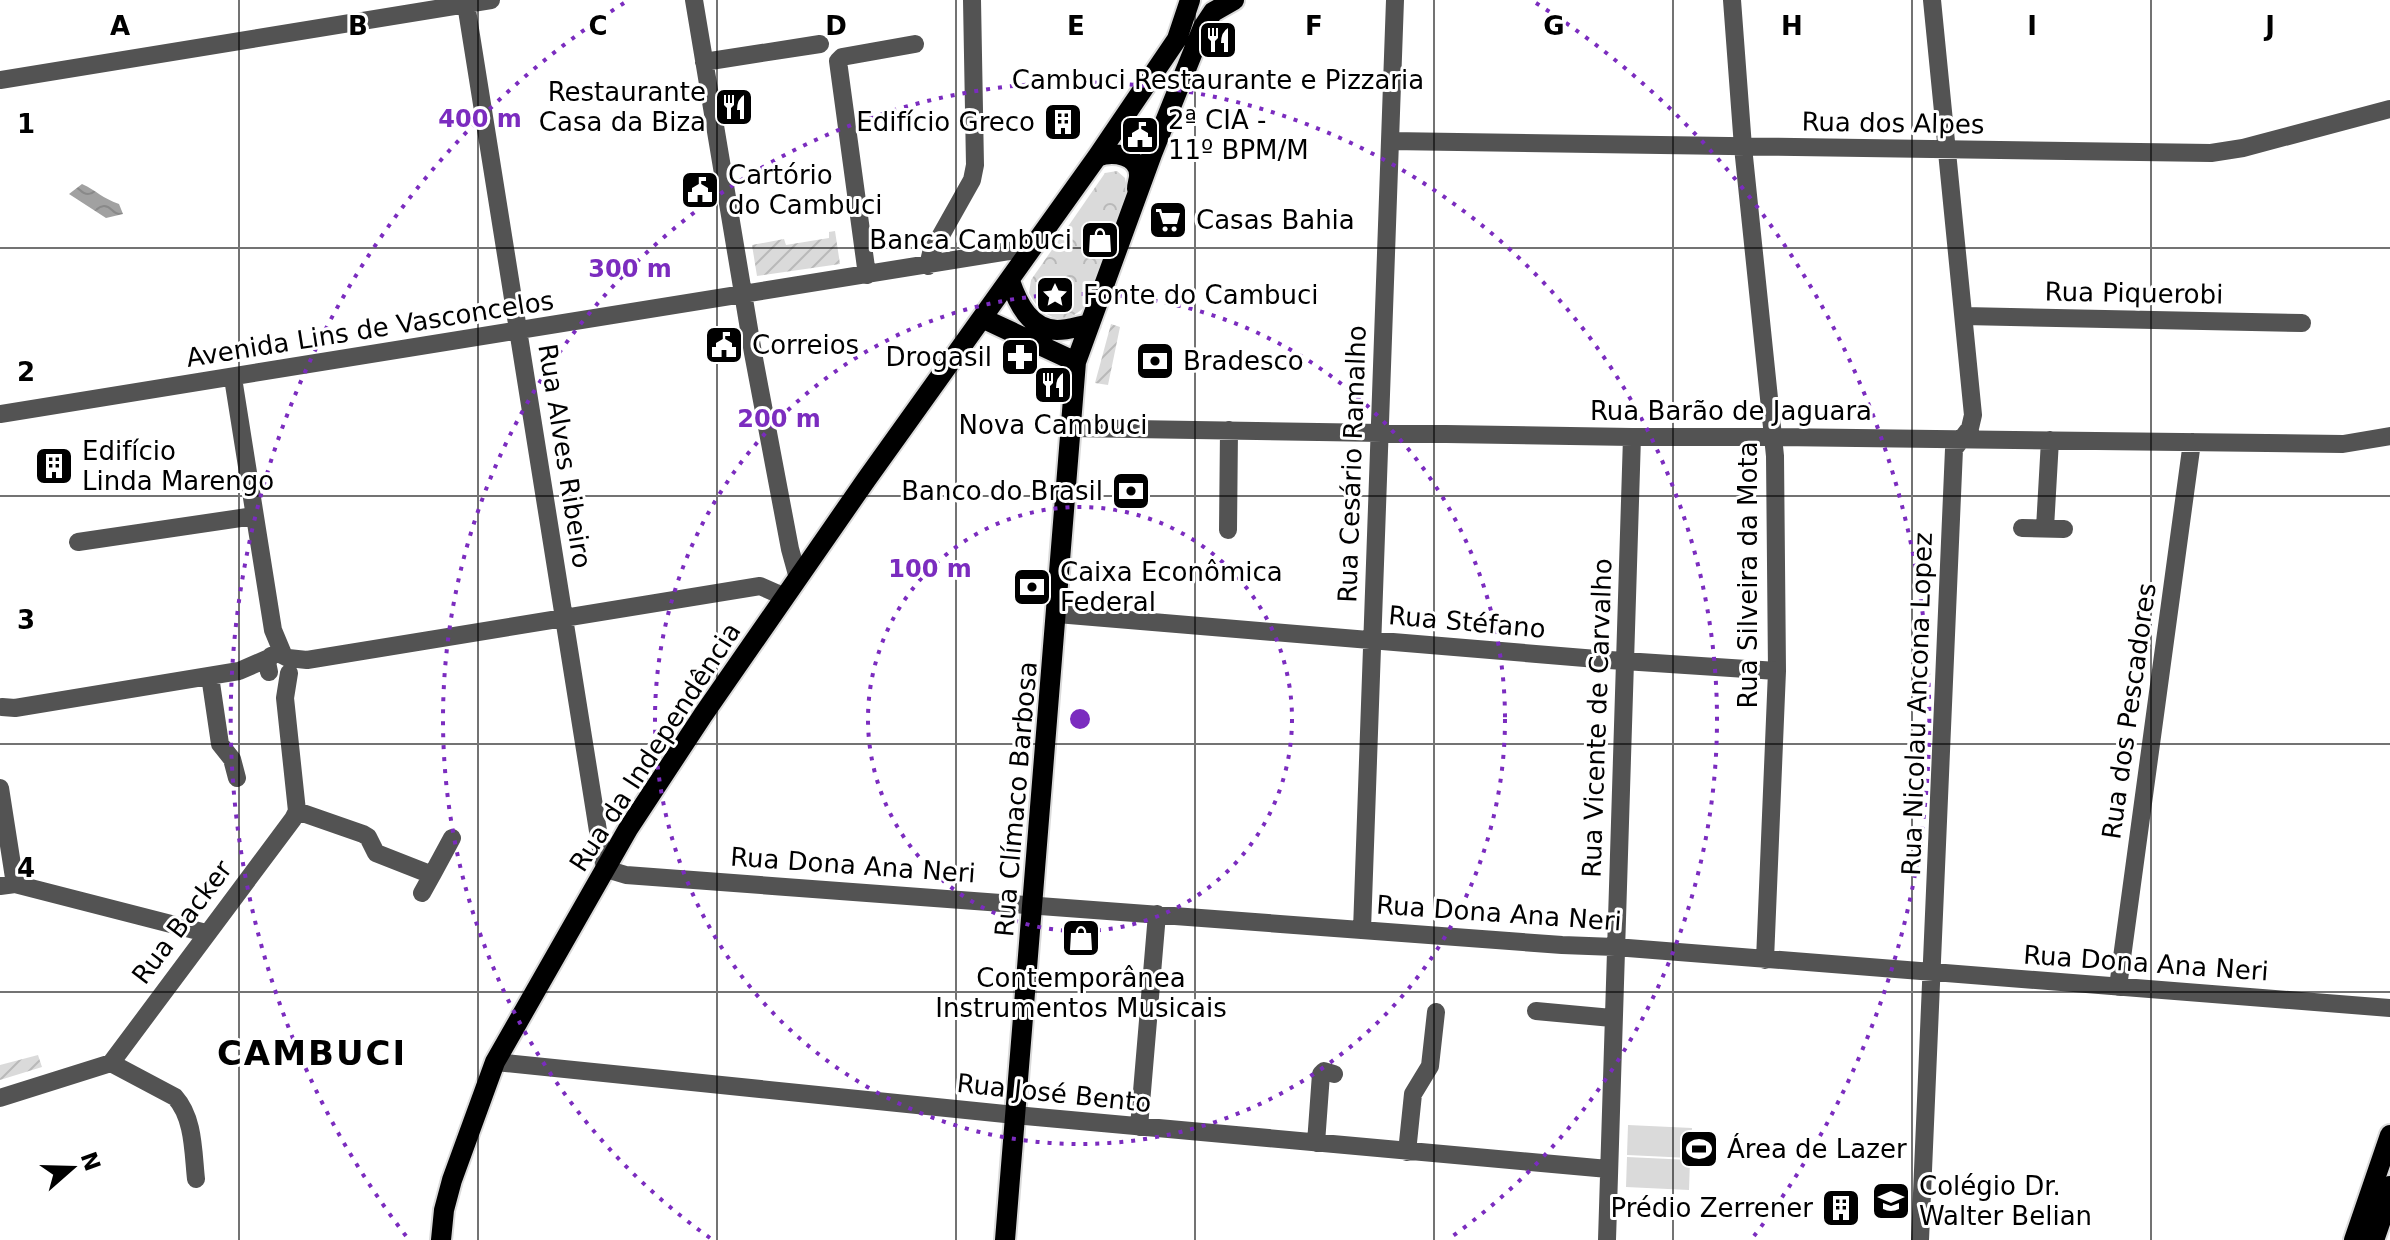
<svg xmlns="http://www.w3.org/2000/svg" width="2390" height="1240" viewBox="0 0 2390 1240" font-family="'DejaVu Sans',sans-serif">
  <defs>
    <pattern id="park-crowns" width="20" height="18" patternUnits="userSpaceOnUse" patternTransform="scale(2)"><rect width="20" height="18" fill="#dadada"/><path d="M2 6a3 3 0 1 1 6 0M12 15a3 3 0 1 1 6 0" fill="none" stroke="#b9b9b9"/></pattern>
    <pattern id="garden-furrows" width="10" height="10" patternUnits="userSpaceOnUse" patternTransform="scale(2)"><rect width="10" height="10" fill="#dadada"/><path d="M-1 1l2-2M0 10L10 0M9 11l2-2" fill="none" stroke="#b9b9b9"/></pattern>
    <pattern id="water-waves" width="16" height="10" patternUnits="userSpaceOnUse" patternTransform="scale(2)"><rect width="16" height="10" fill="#a1a1a1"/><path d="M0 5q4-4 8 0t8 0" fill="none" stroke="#898989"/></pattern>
  </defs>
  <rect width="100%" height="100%" fill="#fff"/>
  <path fill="url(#park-crowns)" d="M 1117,171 L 1125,178 L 1127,189 L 1088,303 C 1066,329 1043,320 1029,293 L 1031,280 L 1105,173 Z"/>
  <path fill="url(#garden-furrows)" d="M 835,231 L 840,264 L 757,276 L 752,245 L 784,239 L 786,245 L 829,238 L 829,232 Z
    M 1111,324 L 1120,327 L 1108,385 L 1095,383 Z
    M 38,1055 L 42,1067 L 0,1080 L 0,1065 Z"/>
  <path fill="#dadada" d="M 1628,1125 L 1692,1128 L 1690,1158 L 1627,1155 Z
    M 1627,1157 L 1690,1160 L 1689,1190 L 1626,1187 Z"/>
  <path fill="url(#water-waves)" d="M 82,184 C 97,191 102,198 119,204 L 123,214 L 106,218 L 69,194 Z"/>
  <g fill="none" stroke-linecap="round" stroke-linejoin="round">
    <g stroke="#dbdbdb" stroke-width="24">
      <path id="major" d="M 1097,157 C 1112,151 1140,154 1139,176 C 1139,180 1137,184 1137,189
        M 1010,281 C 1018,304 1030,329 1057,330 C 1068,330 1079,326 1090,324
        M 984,319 L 1076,362
        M 441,1240 L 444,1210 L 452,1180 L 495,1062 L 628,829 L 703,715 L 866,480 L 1097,157 L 1177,39 L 1190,0
        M 1005,1240 L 1076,362 L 1152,154 L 1203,27 L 1213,12 L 1234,0
        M 2354,1240 L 2390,1135"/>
    </g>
    <g stroke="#dbdbdb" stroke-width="28">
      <path id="highway" d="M 2372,1240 L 2390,1188"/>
    </g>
    <path stroke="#535353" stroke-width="18" d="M 694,0 L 753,353 L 790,549 L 798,578
      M 1732,0 L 1743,147 L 1775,456 L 1777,671 L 1765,960
      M 466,4 L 602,856 L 606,869 L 626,875 L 1562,945 L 1615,947 L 2390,1008
      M 704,62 L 820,44
      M 0,80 L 491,0
      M 1390,141 L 2211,153 L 2243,148 L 2390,109
      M 928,266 L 931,253 L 972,180 L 975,165 L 972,0
      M 867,275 L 838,61 L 842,57 L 915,44
      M 1964,316 L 2302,323
      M 233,378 L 273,630 L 283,654
      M 0,414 L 1034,247
      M 1071,428 L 1632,437 L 1774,437 L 2343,444 L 2390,436
      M 2022,528 L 2064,529
      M 2045,528 L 2050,440
      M 1228,530 L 1229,430
      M 78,542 L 254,516
      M 1057,614 L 1609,660 L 1777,671
      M 269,672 L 267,662 L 271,656 L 278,653 L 288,658 L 307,660 L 760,586 L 785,597
      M 210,676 L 220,744 L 232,759 L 237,778
      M 2,707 L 15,708 L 239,671 L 269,658
      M 0,788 L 15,884
      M 297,811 L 363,834 L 368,837 L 376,853 L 432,875 L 452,838
      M 0,886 L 15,884 L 206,933
      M 422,893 L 432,875
      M 1362,930 L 1395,0
      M 2118,987 L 2192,442
      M 1536,1011 L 1612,1018
      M 495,1062 L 1015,1115 L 1608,1169
      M 111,1063 L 175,1097 C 194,1118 193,1152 196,1179
      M 0,1098 L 111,1063 L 293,819 L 297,811 L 285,698 L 289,673
      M 1139,1127 L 1157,914
      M 1316,1143 L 1321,1074 L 1324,1071 L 1334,1074
      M 1407,1152 L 1413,1094 L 1430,1066 L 1436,1012
      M 1607,1240 L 1632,437
      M 1920,1240 L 1954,449 L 1970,428 L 1973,415 L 1932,0"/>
    <use href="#major" stroke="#000" stroke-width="20"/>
    <use href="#highway" stroke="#000" stroke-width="24"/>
  </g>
  <path fill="none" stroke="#000" stroke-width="2" stroke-opacity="0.55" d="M 239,0 L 239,1240M 478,0 L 478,1240M 717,0 L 717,1240M 956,0 L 956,1240M 1195,0 L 1195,1240M 1434,0 L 1434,1240M 1673,0 L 1673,1240M 1912,0 L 1912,1240M 2151,0 L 2151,1240M 0,248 L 2390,248M 0,496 L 2390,496M 0,744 L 2390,744M 0,992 L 2390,992"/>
  <g fill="none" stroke="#7b2cbf" stroke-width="4" stroke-dasharray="4 8">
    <circle cx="1080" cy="719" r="212"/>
    <circle cx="1080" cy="719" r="425"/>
    <path d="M710 1238A637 637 0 1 1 1450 1238"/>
    <path d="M406 1236A849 849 0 0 1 624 3M1536 3A849 849 0 0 1 1754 1236"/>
  </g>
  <defs>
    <g id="restaurant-square" transform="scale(2)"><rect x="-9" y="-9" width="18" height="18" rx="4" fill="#000" stroke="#fff"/><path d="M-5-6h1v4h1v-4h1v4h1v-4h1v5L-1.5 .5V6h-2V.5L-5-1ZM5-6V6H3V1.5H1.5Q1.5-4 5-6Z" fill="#fff"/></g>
    <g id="building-square" transform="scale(2)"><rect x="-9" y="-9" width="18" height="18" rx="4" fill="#000" stroke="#fff"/><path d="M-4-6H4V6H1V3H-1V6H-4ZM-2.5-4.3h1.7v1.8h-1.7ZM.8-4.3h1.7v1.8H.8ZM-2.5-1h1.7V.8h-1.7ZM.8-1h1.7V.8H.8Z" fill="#fff"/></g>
    <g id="civic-square" transform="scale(2)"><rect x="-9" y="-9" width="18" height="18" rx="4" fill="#000" stroke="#fff"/><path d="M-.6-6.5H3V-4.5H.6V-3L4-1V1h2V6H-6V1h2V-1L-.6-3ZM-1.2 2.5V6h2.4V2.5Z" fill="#fff"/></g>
    <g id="supermarket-square" transform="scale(2)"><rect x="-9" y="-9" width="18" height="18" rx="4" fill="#000" stroke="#fff"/><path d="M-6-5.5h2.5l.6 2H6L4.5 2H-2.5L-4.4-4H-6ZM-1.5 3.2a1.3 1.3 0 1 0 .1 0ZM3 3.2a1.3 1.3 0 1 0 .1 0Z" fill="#fff"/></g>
    <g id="shop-square" transform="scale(2)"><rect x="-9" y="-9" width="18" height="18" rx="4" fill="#000" stroke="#fff"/><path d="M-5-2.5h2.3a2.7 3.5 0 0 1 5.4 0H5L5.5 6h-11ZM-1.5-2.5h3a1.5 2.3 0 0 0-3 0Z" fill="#fff"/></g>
    <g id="sight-square" transform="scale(2)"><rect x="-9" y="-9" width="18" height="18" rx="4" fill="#000" stroke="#fff"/><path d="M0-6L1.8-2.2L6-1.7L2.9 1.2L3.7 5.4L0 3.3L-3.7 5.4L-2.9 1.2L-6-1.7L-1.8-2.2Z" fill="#fff"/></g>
    <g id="pharmacy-square" transform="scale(2)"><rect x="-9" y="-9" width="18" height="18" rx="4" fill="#000" stroke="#fff"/><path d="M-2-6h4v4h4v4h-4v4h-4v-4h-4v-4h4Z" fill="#fff"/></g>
    <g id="bank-square" transform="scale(2)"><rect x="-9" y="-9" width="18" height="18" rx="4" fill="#000" stroke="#fff"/><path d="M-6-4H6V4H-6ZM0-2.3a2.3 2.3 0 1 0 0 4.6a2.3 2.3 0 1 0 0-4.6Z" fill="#fff"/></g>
    <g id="stadium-square" transform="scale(2)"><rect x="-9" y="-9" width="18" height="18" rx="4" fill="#000" stroke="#fff"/><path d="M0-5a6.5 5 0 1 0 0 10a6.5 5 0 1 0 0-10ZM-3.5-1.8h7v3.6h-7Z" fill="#fff"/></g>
    <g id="school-square" transform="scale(2)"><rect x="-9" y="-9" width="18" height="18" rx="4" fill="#000" stroke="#fff"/><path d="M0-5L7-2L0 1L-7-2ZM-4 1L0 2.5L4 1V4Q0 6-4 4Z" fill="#fff"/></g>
  </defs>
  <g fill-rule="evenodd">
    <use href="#restaurant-square" x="1218" y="40"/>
    <use href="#restaurant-square" x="734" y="107"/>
    <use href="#building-square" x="1063" y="122"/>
    <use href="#civic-square" x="1140" y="135"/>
    <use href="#civic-square" x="700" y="190"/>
    <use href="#supermarket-square" x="1168" y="220"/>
    <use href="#shop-square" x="1100" y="240"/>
    <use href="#sight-square" x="1055" y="295"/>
    <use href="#civic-square" x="724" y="345"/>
    <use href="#pharmacy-square" x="1020" y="357"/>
    <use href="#bank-square" x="1155" y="361"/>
    <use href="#restaurant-square" x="1053" y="385"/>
    <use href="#building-square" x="54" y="466"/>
    <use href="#bank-square" x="1131" y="491"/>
    <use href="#bank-square" x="1032" y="587"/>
    <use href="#shop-square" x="1081" y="938"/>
    <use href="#stadium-square" x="1699" y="1149"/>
    <use href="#school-square" x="1891" y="1201"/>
    <use href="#building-square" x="1841" y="1208"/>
  </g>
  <g text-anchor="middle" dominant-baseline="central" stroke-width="6" stroke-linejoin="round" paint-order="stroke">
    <g font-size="26" fill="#000" stroke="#fff" text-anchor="start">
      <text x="1218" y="80" text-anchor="middle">Cambuci Restaurante e Pizzaria</text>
      <text x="706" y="92" text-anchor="end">Restaurante<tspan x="706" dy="30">Casa da Biza</tspan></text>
      <text x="1168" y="120">2ª CIA -<tspan x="1168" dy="30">11º BPM/M</tspan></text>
      <text x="1035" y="122" text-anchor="end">Edifício Greco</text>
      <text x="728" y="175">Cartório<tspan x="728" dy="30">do Cambuci</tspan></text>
      <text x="1196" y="220">Casas Bahia</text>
      <text x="1072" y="240" text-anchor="end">Banca Cambuci</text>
      <text x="1083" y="295">Fonte do Cambuci</text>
      <text x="752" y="345">Correios</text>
      <text x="992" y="357" text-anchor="end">Drogasil</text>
      <text x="1183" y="361">Bradesco</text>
      <text x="1053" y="425" text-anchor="middle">Nova Cambuci</text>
      <text x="82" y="451">Edifício<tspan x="82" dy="30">Linda Marengo</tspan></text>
      <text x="1103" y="491" text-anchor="end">Banco do Brasil</text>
      <text x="1060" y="572">Caixa Econômica<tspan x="1060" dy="30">Federal</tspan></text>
      <text x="1081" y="978" text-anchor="middle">Contemporânea<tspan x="1081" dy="30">Instrumentos Musicais</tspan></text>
      <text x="1727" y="1149">Área de Lazer</text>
      <text x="1919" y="1186">Colégio Dr.<tspan x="1919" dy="30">Walter Belian</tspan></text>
      <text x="1813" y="1208" text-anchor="end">Prédio Zerrener</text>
    </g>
    <g font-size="26" fill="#000" stroke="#fff">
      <text transform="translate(1893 123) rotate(1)">Rua dos Alpes</text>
      <text transform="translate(2134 293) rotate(1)">Rua Piquerobi</text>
      <text transform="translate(370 329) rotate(-9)">Avenida Lins de Vasconcelos</text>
      <text x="1731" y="411">Rua Barão de Jaguara</text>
      <text transform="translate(565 456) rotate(81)">Rua Alves Ribeiro</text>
      <text transform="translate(1352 464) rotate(-88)">Rua Cesário Ramalho</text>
      <text transform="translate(1748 575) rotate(-90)">Rua Silveira da Mota</text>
      <text transform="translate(1467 622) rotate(5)">Rua Stéfano</text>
      <text transform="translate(1917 704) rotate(-88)">Rua Nicolau Ancona Lopez</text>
      <text transform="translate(2129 711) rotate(-82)">Rua dos Pescadores</text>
      <text transform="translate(1597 718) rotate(-88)">Rua Vicente de Carvalho</text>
      <text transform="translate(655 747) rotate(-57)">Rua da Independência</text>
      <text transform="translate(1016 799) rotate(-85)">Rua Clímaco Barbosa</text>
      <text transform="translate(853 865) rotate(4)">Rua Dona Ana Neri</text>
      <text transform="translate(1499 913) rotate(4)">Rua Dona Ana Neri</text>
      <text transform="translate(182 922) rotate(-53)">Rua Backer</text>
      <text transform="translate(2146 963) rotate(4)">Rua Dona Ana Neri</text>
      <text transform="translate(1054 1093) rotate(6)">Rua José Bento</text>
    </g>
    <g font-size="34" font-weight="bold" letter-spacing="2" fill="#000" stroke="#fff">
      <text x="312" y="1053">CAMBUCI</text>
    </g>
  </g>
  <g font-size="26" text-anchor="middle" font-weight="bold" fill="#000" stroke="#fff" stroke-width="6" stroke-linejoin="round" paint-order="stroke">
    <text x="120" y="35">A</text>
    <text x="358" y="35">B</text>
    <text x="598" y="35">C</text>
    <text x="836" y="35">D</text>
    <text x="1076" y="35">E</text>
    <text x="1314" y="35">F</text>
    <text x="1554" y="35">G</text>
    <text x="1792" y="35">H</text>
    <text x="2032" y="35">I</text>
    <text x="2270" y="35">J</text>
    <text x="26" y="133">1</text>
    <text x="26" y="381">2</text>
    <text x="26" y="629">3</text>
    <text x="26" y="877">4</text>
  </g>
  <circle cx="1080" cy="719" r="12" fill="#7b2cbf" stroke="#fff" stroke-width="4"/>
  <g font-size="24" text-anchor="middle" font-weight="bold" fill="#7b2cbf" stroke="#fff" stroke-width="6" stroke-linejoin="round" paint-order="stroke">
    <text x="480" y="127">400 m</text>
    <text x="630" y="277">300 m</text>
    <text x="779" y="427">200 m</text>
    <text x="930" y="577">100 m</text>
  </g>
  <g transform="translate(72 1168) rotate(70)" stroke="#ffffff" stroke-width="6" paint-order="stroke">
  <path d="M0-6L14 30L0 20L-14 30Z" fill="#000000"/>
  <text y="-12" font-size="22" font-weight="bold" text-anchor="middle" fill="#000000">N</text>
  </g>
</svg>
